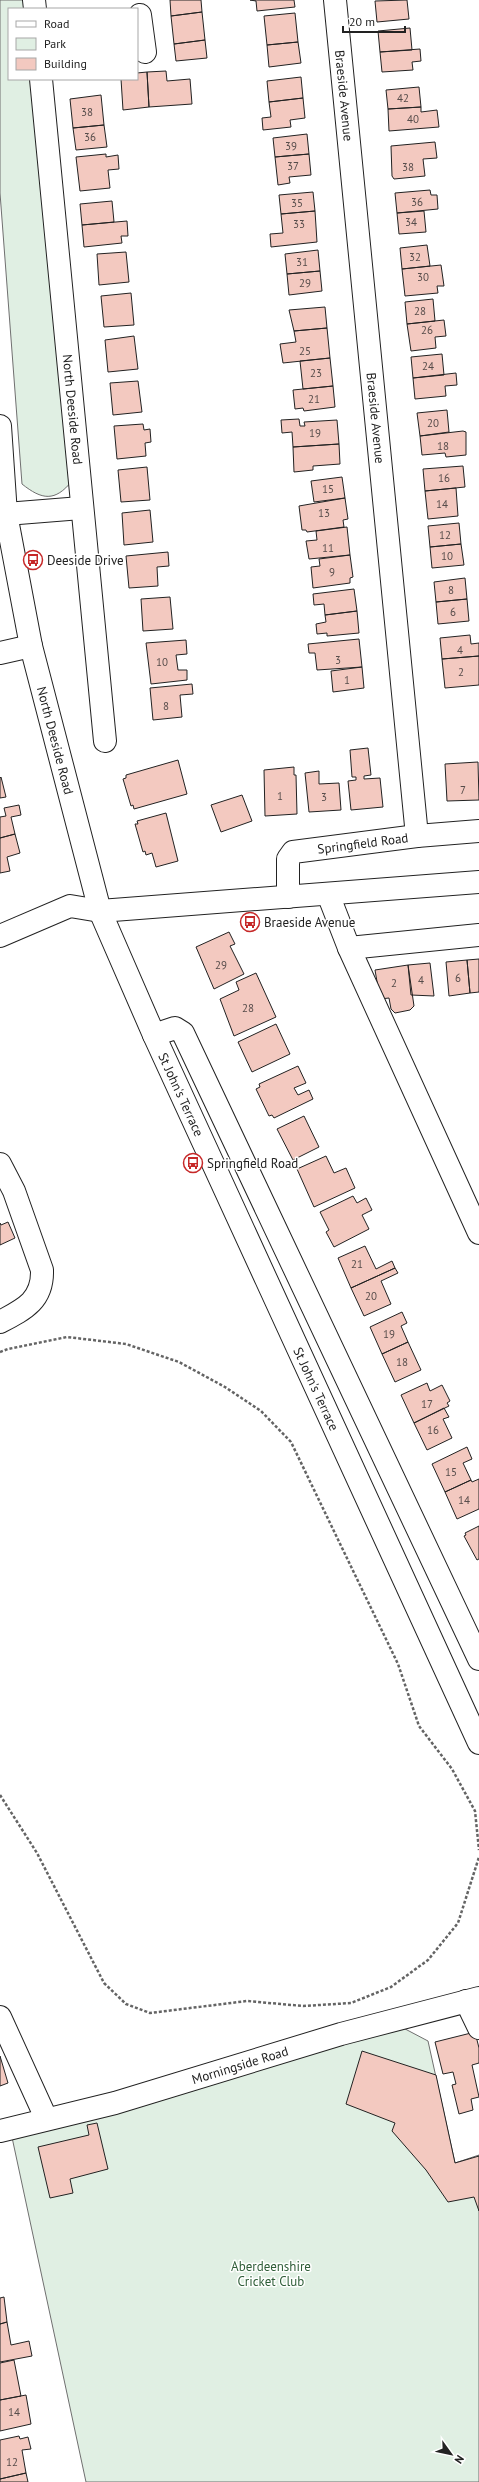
<svg xmlns="http://www.w3.org/2000/svg" width="479" height="2482" viewBox="0 0 479 2482" font-family="'PT Sans',sans-serif">
  <rect width="100%" height="100%" fill="#fff"/>
  <path fill="#e0efe3" stroke="#6f6f6f" d="M 0,0 L 25,0 L 26,9 L 9,9 L 9,79 L 33,79 L 72,481 C 55,502 42,500 22,484 L 0,193 Z
    M 390,2021 L 428,2041 L 455,2163 L 479,2155 L 479,2482 L 86,2482 L 10,2128 Z"/>
  <path fill="#f3c9c0" stroke="#222" d="M 170,0 L 201,0 L 202,12 L 171,16 Z
    M 250,0 L 294,0 L 295,7 L 257,11 L 256,1 Z
    M 407,0 L 409,19 L 377,22 L 375,1 Z
    M 202,12 L 205,40 L 174,44 L 171,16 Z
    M 295,13 L 298,42 L 267,45 L 264,16 Z
    M 410,28 L 412,50 L 380,52 L 378,31 Z
    M 205,40 L 207,58 L 176,61 L 174,44 Z
    M 298,42 L 301,63 L 269,67 L 267,45 Z
    M 420,49 L 421,61 L 412,62 L 413,70 L 382,72 L 380,52 Z
    M 166,71 L 167,81 L 190,79 L 192,104 L 149,107 L 147,72 Z
    M 147,72 L 149,107 L 123,110 L 121,79 L 137,79 L 137,73 Z
    M 301,77 L 303,98 L 269,102 L 267,81 Z
    M 419,87 L 421,107 L 388,109 L 386,90 Z
    M 101,95 L 104,125 L 73,128 L 70,99 Z
    M 303,98 L 305,118 L 290,120 L 291,127 L 263,130 L 262,118 L 271,117 L 269,102 Z
    M 421,107 L 421,112 L 437,110 L 439,127 L 389,131 L 388,109 Z
    M 104,125 L 107,147 L 76,150 L 73,128 Z
    M 307,134 L 309,154 L 275,157 L 273,138 Z
    M 435,142 L 437,158 L 423,159 L 425,176 L 394,179 L 392,176 L 391,146 Z
    M 106,154 L 106,157 L 118,155 L 119,169 L 108,170 L 110,188 L 80,191 L 76,157 Z
    M 309,154 L 311,175 L 289,177 L 290,183 L 278,185 L 275,157 Z
    M 430,190 L 431,195 L 437,195 L 438,209 L 397,213 L 395,193 Z
    M 313,192 L 315,211 L 281,214 L 279,195 Z
    M 112,201 L 114,222 L 82,225 L 80,204 Z
    M 315,211 L 317,242 L 271,247 L 270,234 L 283,233 L 281,214 Z
    M 424,211 L 426,232 L 399,234 L 397,213 Z
    M 127,221 L 128,236 L 121,236 L 122,243 L 84,247 L 82,225 Z
    M 427,245 L 430,266 L 402,269 L 400,248 Z
    M 318,250 L 320,271 L 287,274 L 285,254 Z
    M 126,252 L 129,282 L 99,285 L 97,254 Z
    M 441,265 L 444,286 L 437,286 L 438,293 L 405,296 L 402,269 Z
    M 320,271 L 322,291 L 289,295 L 287,274 Z
    M 131,293 L 134,325 L 104,327 L 101,296 Z
    M 433,299 L 435,321 L 407,324 L 405,302 Z
    M 325,307 L 327,328 L 294,331 L 289,310 Z
    M 444,320 L 446,336 L 435,337 L 436,348 L 411,351 L 407,324 Z
    M 327,328 L 330,358 L 283,363 L 280,344 L 296,342 L 294,331 Z
    M 134,336 L 138,369 L 108,372 L 105,340 Z
    M 442,354 L 444,375 L 413,378 L 411,357 Z
    M 330,358 L 333,386 L 303,389 L 300,361 Z
    M 456,373 L 457,385 L 445,386 L 446,396 L 415,399 L 413,378 Z
    M 138,381 L 142,412 L 113,415 L 110,383 Z
    M 333,386 L 335,407 L 304,411 L 303,408 L 295,409 L 293,390 Z
    M 447,410 L 449,432 L 420,436 L 417,413 Z
    M 299,419 L 300,426 L 305,426 L 304,422 L 337,420 L 339,444 L 293,447 L 292,432 L 282,433 L 281,420 Z
    M 143,424 L 144,430 L 150,429 L 151,442 L 145,443 L 146,456 L 117,459 L 114,426 Z
    M 463,431 L 466,432 L 466,455 L 446,457 L 445,453 L 422,455 L 420,436 Z
    M 339,444 L 340,464 L 313,466 L 313,470 L 294,472 L 293,447 Z
    M 463,466 L 465,487 L 425,491 L 423,469 Z
    M 147,467 L 150,500 L 121,502 L 118,470 Z
    M 342,477 L 345,498 L 314,502 L 311,481 Z
    M 456,488 L 458,516 L 428,519 L 425,491 Z
    M 345,498 L 348,519 L 343,520 L 344,527 L 307,532 L 306,530 L 302,530 L 299,506 Z
    M 150,510 L 153,542 L 124,545 L 122,513 Z
    M 459,523 L 461,544 L 430,547 L 428,526 Z
    M 347,527 L 350,555 L 309,559 L 306,541 L 317,540 L 316,531 Z
    M 461,544 L 464,565 L 432,568 L 430,547 Z
    M 168,552 L 169,566 L 157,567 L 158,586 L 129,588 L 126,556 Z
    M 350,555 L 353,577 L 350,578 L 350,583 L 313,588 L 311,567 L 320,566 L 319,559 Z
    M 465,578 L 467,599 L 436,602 L 434,582 Z
    M 354,589 L 357,611 L 325,615 L 324,604 L 314,605 L 313,594 Z
    M 170,597 L 173,629 L 143,631 L 141,599 Z
    M 467,599 L 469,621 L 438,624 L 436,602 Z
    M 357,611 L 359,633 L 327,636 L 327,633 L 317,634 L 316,624 L 326,622 L 325,615 Z
    M 470,635 L 471,644 L 479,643 L 479,656 L 442,659 L 440,638 Z
    M 359,639 L 362,667 L 317,670 L 315,653 L 309,653 L 308,644 Z
    M 186,640 L 187,654 L 176,655 L 178,670 L 187,670 L 187,680 L 151,684 L 146,643 Z
    M 479,656 L 479,685 L 445,688 L 442,659 Z
    M 362,667 L 364,688 L 333,692 L 331,671 Z
    M 192,684 L 193,694 L 180,695 L 182,717 L 153,720 L 150,688 Z
    M 368,748 L 371,775 L 364,776 L 364,779 L 380,778 L 383,807 L 351,810 L 348,781 L 356,780 L 356,777 L 352,777 L 350,750 Z
    M 178,760 L 187,794 L 134,809 L 133,805 L 131,806 L 123,779 L 126,778 L 126,775 Z
    M 478,762 L 479,800 L 447,801 L 445,764 Z
    M 294,767 L 294,775 L 296,775 L 297,814 L 265,816 L 264,770 Z
    M 319,771 L 319,784 L 339,783 L 341,810 L 309,812 L 305,773 Z
    M 1,777 L 6,797 L 0,798 L 0,778 Z
    M 242,795 L 252,821 L 221,832 L 211,805 Z
    M 19,805 L 21,815 L 11,817 L 15,834 L 0,838 L 0,817 L 6,816 L 4,808 Z
    M 166,813 L 178,861 L 156,867 L 152,853 L 146,855 L 145,851 L 143,852 L 135,824 L 138,824 L 137,821 Z
    M 15,834 L 20,853 L 7,857 L 10,871 L 0,873 L 0,838 Z
    M 229,932 L 235,944 L 230,946 L 244,974 L 214,989 L 196,947 Z
    M 479,959 L 479,992 L 470,993 L 467,960 Z
    M 467,960 L 470,993 L 449,996 L 446,962 Z
    M 430,963 L 434,996 L 411,995 L 408,965 Z
    M 408,965 L 414,1006 L 410,1010 L 395,1013 L 391,1009 L 389,998 L 380,999 L 375,970 Z
    M 256,973 L 276,1017 L 234,1036 L 220,999 L 239,990 L 236,982 Z
    M 276,1024 L 290,1054 L 252,1072 L 238,1042 Z
    M 298,1066 L 306,1083 L 294,1088 L 298,1095 L 309,1090 L 313,1099 L 274,1118 L 272,1115 L 269,1116 L 256,1089 L 260,1087 L 259,1084 Z
    M 304,1116 L 319,1147 L 293,1160 L 277,1129 Z
    M 326,1156 L 334,1173 L 346,1168 L 355,1188 L 314,1207 L 297,1169 Z
    M 353,1196 L 357,1203 L 366,1198 L 372,1210 L 362,1215 L 369,1229 L 334,1247 L 326,1232 L 329,1230 L 320,1212 Z
    M 8,1222 L 15,1238 L 0,1245 L 0,1223 L 1,1225 Z
    M 365,1246 L 376,1269 L 392,1261 L 395,1268 L 351,1288 L 338,1258 Z
    M 395,1268 L 398,1273 L 381,1281 L 391,1304 L 364,1316 L 351,1288 Z
    M 402,1312 L 407,1323 L 401,1326 L 408,1342 L 382,1354 L 370,1327 Z
    M 408,1342 L 421,1370 L 395,1382 L 382,1354 Z
    M 427,1383 L 430,1391 L 442,1385 L 450,1401 L 447,1403 L 449,1406 L 414,1423 L 401,1395 Z
    M 444,1408 L 449,1417 L 443,1419 L 452,1438 L 427,1450 L 414,1423 Z
    M 467,1447 L 472,1459 L 463,1463 L 471,1480 L 445,1492 L 432,1464 Z
    M 479,1479 L 479,1509 L 457,1519 L 445,1492 L 471,1480 L 472,1482 Z
    M 479,1526 L 479,1559 L 477,1560 L 464,1536 L 466,1535 L 465,1533 Z
    M 475,2032 L 479,2048 L 479,2063 L 472,2065 L 479,2097 L 471,2099 L 473,2110 L 459,2114 L 452,2085 L 456,2084 L 453,2072 L 443,2074 L 435,2042 Z
    M 362,2051 L 436,2075 L 455,2163 L 479,2156 L 479,2211 L 474,2197 L 448,2202 L 426,2170 L 392,2131 L 395,2123 L 346,2104 Z
    M 0,2056 L 8,2083 L 0,2086 Z
    M 97,2123 L 108,2169 L 70,2179 L 73,2193 L 50,2198 L 38,2147 L 89,2135 L 87,2125 Z
    M 4,2297 L 7,2322 L 0,2324 L 0,2298 Z
    M 7,2322 L 11,2345 L 29,2341 L 32,2356 L 0,2362 L 0,2324 Z
    M 14,2360 L 21,2396 L 0,2400 L 0,2363 Z
    M 26,2395 L 31,2424 L 0,2431 L 0,2400 Z
    M 19,2436 L 20,2439 L 28,2437 L 31,2449 L 22,2450 L 26,2473 L 0,2479 L 0,2440 Z
    M 26,2473 L 28,2482 L 0,2482 L 0,2479 Z"/>
  <g fill="none" stroke-linecap="round" stroke-linejoin="round">
    <g stroke="#222" stroke-width="24">
      <g id="minor">
        <path d="M 34,0 L 35,9"/>
        <path id="s1" d="M 335,0 L 417,836"/>
        <path d="M 140,15 L 145,52"/>
        <path id="s2" d="M 41,79 L 105,741"/>
        <path d="M 6,514 L 81,508"/>
        <path d="M 0,653 L 31,646"/>
        <path d="M 328,894 L 349,948 L 479,1233"/>
        <path id="s3" d="M 288,897 L 288,859 L 293,852 L 417,836 L 479,831"/>
        <path d="M 0,936 L 70,906 L 100,911 L 479,882"/>
        <path d="M 349,948 L 479,935"/>
        <path d="M 154,1035 L 175,1028 L 183,1033 L 479,1659"/>
        <path d="M 0,1164 L 14,1191 L 42,1270 C 43,1300 25,1309 0,1322"/>
        <path d="M 466,2001 L 479,2028"/>
        <path d="M 0,2017 L 46,2118"/>
        <path id="s4" d="M 0,2131 L 115,2103 L 341,2034 L 479,1998"/>
      </g>
    </g>
    <g stroke="#222" stroke-width="24">
      <g id="major">
        <path id="s5" d="M 0,426 L 6,514 L 31,646 L 100,911 L 154,1035 L 479,1743"/>
      </g>
    </g>
    <path stroke="#646464" stroke-width="2.5" stroke-dasharray="3 2" stroke-linecap="butt" d="M 0,1352 L 8,1349 L 67,1337 L 126,1344 L 179,1362 L 225,1387 L 261,1411 L 291,1442 L 398,1664 L 419,1726 L 452,1769 L 475,1811 L 479,1850
      M 0,1795 L 37,1853 L 104,1983 L 126,2004 L 150,2013 L 247,2001 L 303,2006 L 351,2003 L 391,1987 L 428,1960 L 458,1923 L 479,1857"/>
    <use href="#minor" stroke="#fff" stroke-width="22"/>
    <use href="#major" stroke="#fff" stroke-width="22"/>
  </g>
  <defs>
    <g id="bus-ring" transform="scale(1)"><circle r="9.5" fill="#fff" stroke="#c62828" stroke-width="1.5"/><path d="M-5-6H5V4H4V6H2V4H-2V6H-4V4H-5ZM-3.5-4V0h7V-4ZM-3.5 1.2v1.5H-2V1.2ZM2 1.2v1.5H3.5V1.2Z" fill="#c62828"/></g>
  </defs>
  <g fill-rule="evenodd">
    <use href="#bus-ring" x="33" y="560"/>
    <use href="#bus-ring" x="250" y="922"/>
    <use href="#bus-ring" x="193" y="1163"/>
  </g>
  <g text-anchor="middle" dominant-baseline="central" stroke-width="3" stroke-linejoin="round" paint-order="stroke">
    <g font-size="11" fill="#564c4a">
      <text x="403" y="98">42</text>
      <text x="87" y="112">38</text>
      <text x="413" y="119">40</text>
      <text x="90" y="137">36</text>
      <text x="291" y="146">39</text>
      <text x="293" y="166">37</text>
      <text x="408" y="167">38</text>
      <text x="417" y="202">36</text>
      <text x="297" y="203">35</text>
      <text x="411" y="222">34</text>
      <text x="299" y="224">33</text>
      <text x="415" y="257">32</text>
      <text x="302" y="262">31</text>
      <text x="423" y="277">30</text>
      <text x="305" y="283">29</text>
      <text x="420" y="311">28</text>
      <text x="427" y="330">26</text>
      <text x="305" y="351">25</text>
      <text x="428" y="366">24</text>
      <text x="316" y="373">23</text>
      <text x="314" y="399">21</text>
      <text x="433" y="423">20</text>
      <text x="315" y="433">19</text>
      <text x="443" y="446">18</text>
      <text x="444" y="478">16</text>
      <text x="328" y="489">15</text>
      <text x="442" y="504">14</text>
      <text x="324" y="513">13</text>
      <text x="445" y="535">12</text>
      <text x="328" y="548">11</text>
      <text x="447" y="556">10</text>
      <text x="332" y="572">9</text>
      <text x="451" y="590">8</text>
      <text x="453" y="612">6</text>
      <text x="460" y="650">4</text>
      <text x="338" y="660">3</text>
      <text x="162" y="662">10</text>
      <text x="461" y="672">2</text>
      <text x="347" y="680">1</text>
      <text x="166" y="706">8</text>
      <text x="463" y="790">7</text>
      <text x="280" y="796">1</text>
      <text x="324" y="797">3</text>
      <text x="221" y="965">29</text>
      <text x="458" y="978">6</text>
      <text x="421" y="980">4</text>
      <text x="394" y="983">2</text>
      <text x="248" y="1008">28</text>
      <text x="357" y="1264">21</text>
      <text x="371" y="1296">20</text>
      <text x="389" y="1334">19</text>
      <text x="402" y="1362">18</text>
      <text x="427" y="1404">17</text>
      <text x="433" y="1430">16</text>
      <text x="451" y="1472">15</text>
      <text x="464" y="1500">14</text>
      <text x="14" y="2412">14</text>
      <text x="12" y="2462">12</text>
    </g>
    <g font-size="13" fill="#222" stroke="#fff">
      <text stroke="none"><textPath href="#s1" startOffset="96">Braeside Avenue</textPath></text>
      <text stroke="none"><textPath href="#s2" startOffset="332">North Deeside Road</textPath></text>
      <text stroke="none"><textPath href="#s1" startOffset="420">Braeside Avenue</textPath></text>
      <text stroke="none"><textPath href="#s5" startOffset="320">North Deeside Road</textPath></text>
      <text stroke="none"><textPath href="#s3" startOffset="117">Springfield Road</textPath></text>
      <text stroke="none"><textPath href="#s5" startOffset="697">St John's Terrace</textPath></text>
      <text stroke="none"><textPath href="#s5" startOffset="1021">St John's Terrace</textPath></text>
      <text stroke="none"><textPath href="#s4" startOffset="249">Morningside Road</textPath></text>
    </g>
    <g font-size="13" fill="#222" stroke="#fff" text-anchor="start">
      <text x="47" y="560">Deeside Drive</text>
      <text x="264" y="922">Braeside Avenue</text>
      <text x="207" y="1163">Springfield Road</text>
    </g>
    <g font-size="13" fill="#2f5e38" stroke="#fff">
      <text x="271" y="2266">Aberdeenshire<tspan x="271" dy="15">Cricket Club</tspan></text>
    </g>
  </g>
  <rect x="8" y="8" width="130" height="72" fill="#ffffff" stroke="#a7a7a7"/>
  <rect x="16" y="21" width="20" height="6" fill="#ffffff" stroke="#a7a7a7"/>
  <text x="44" y="28" font-size="12" fill="#222222">Road</text>
  <rect x="16" y="38" width="20" height="12" fill="#e0efe3" stroke="#a7a7a7"/>
  <text x="44" y="48" font-size="12" fill="#222222">Park</text>
  <rect x="16" y="58" width="20" height="12" fill="#f3c9c0" stroke="#a7a7a7"/>
  <text x="44" y="68" font-size="12" fill="#222222">Building</text>
  <g transform="translate(451 2454) rotate(123)" stroke="#ffffff" stroke-width="3" paint-order="stroke">
  <path d="M0-3L7 15L0 10L-7 15Z" fill="#222222"/>
  <text y="-6" font-size="11" font-weight="bold" text-anchor="middle" fill="#222222">N</text>
  </g>
  <path d="M343 26v6h62v-6" fill="none" stroke="#222222" stroke-width="2"/>
  <text x="349" y="26" font-size="12" fill="#222222" stroke="#ffffff" stroke-width="3" paint-order="stroke">20 m</text>
</svg>
